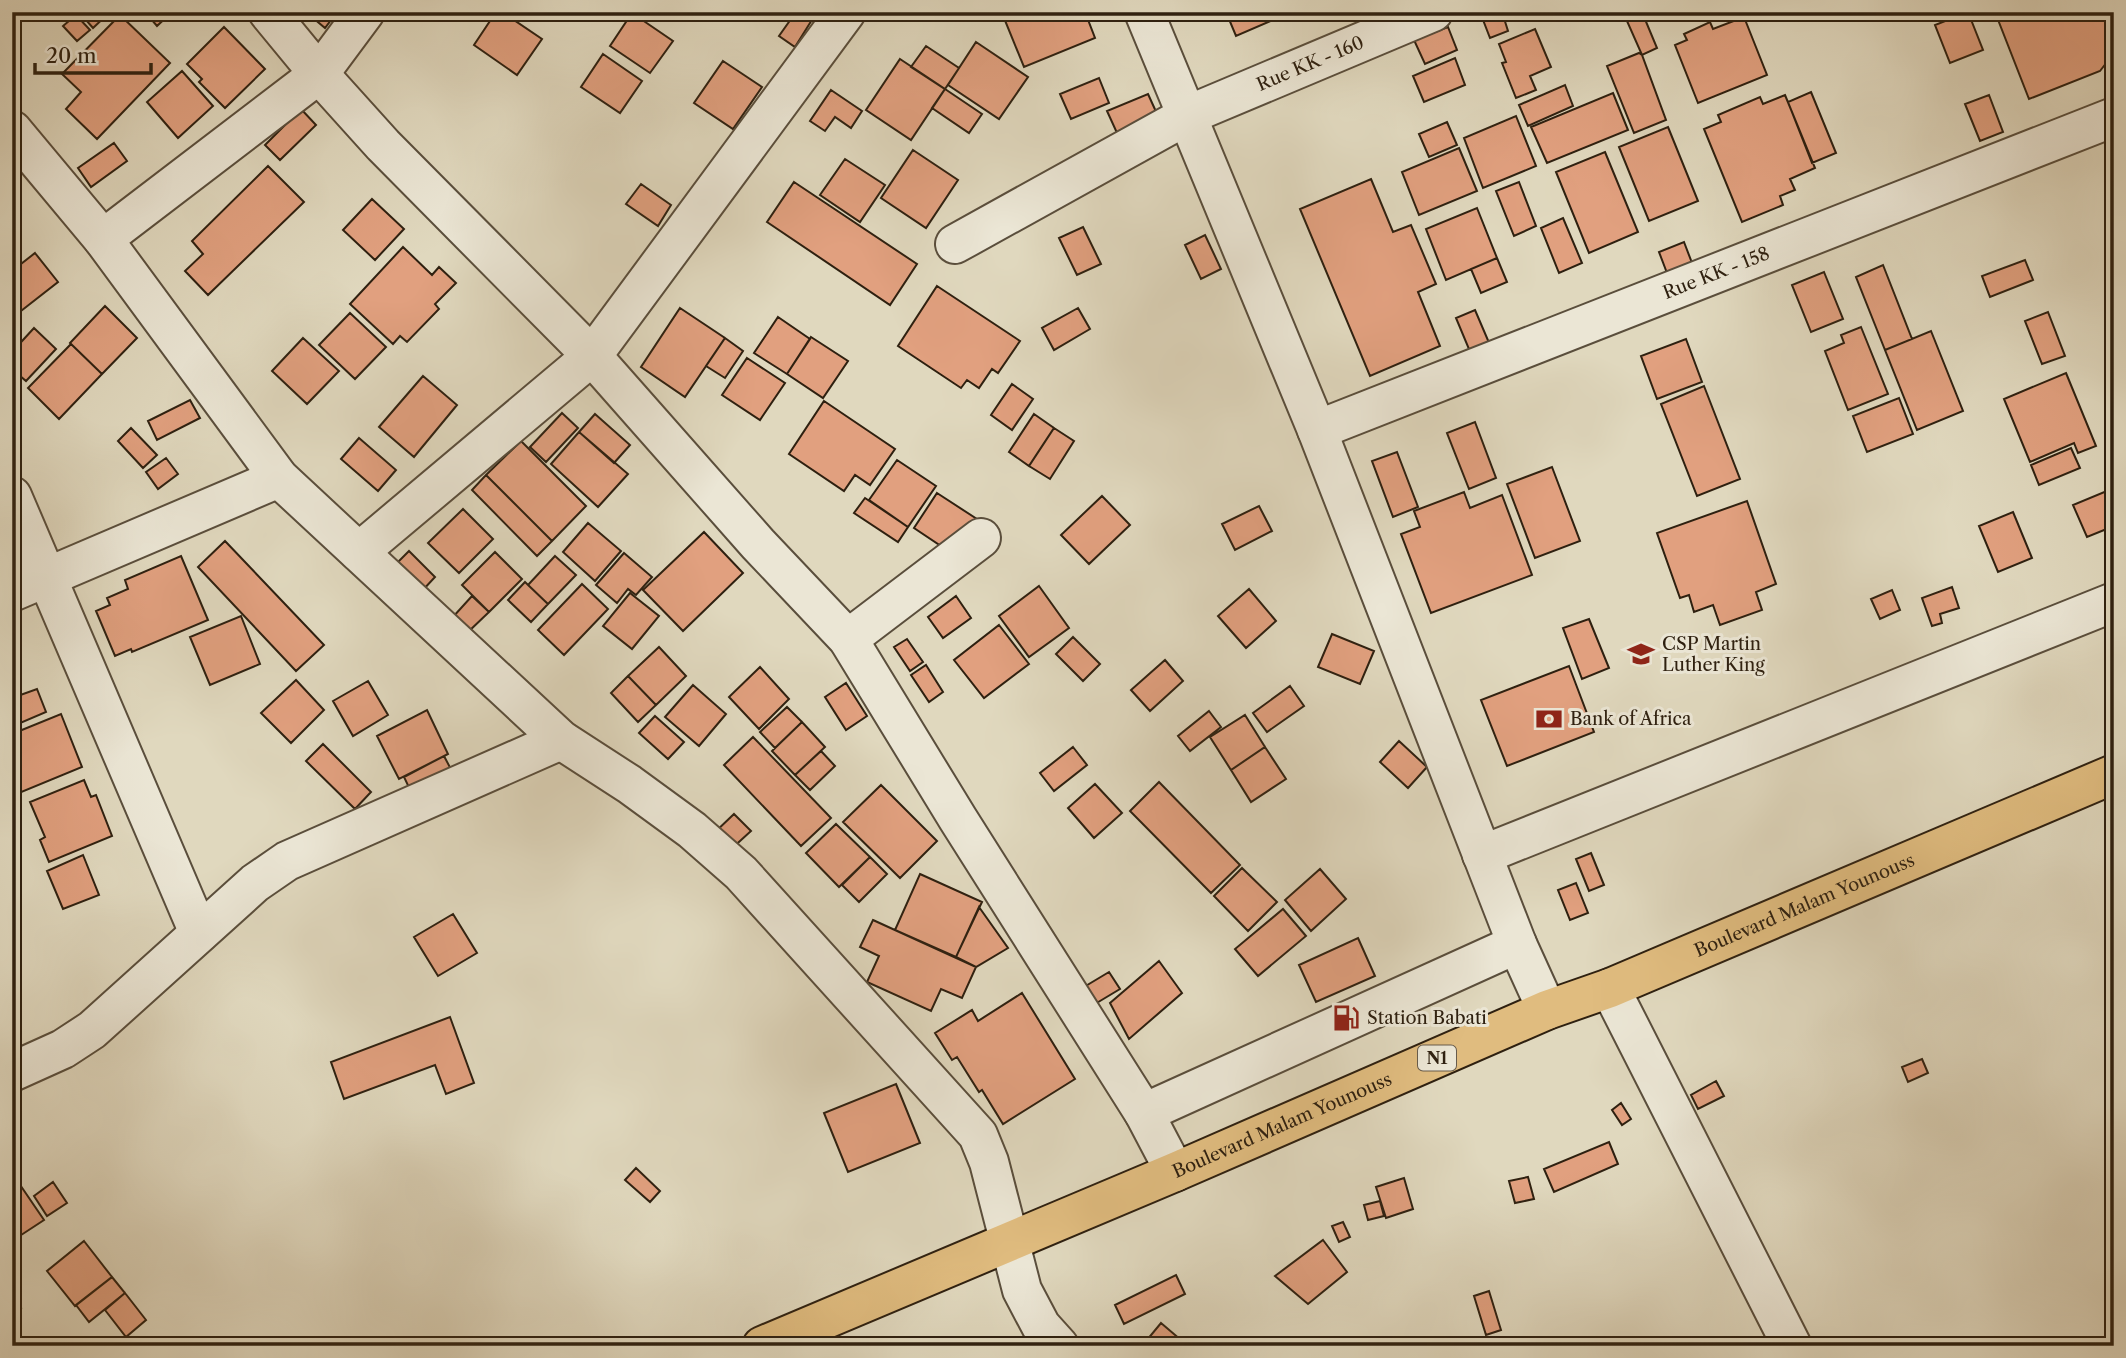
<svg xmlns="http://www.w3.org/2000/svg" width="2126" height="1358" viewBox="0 0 2126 1358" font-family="'Libre Caslon Text',serif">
  <rect width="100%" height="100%" fill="#e0d8be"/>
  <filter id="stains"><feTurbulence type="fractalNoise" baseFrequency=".00286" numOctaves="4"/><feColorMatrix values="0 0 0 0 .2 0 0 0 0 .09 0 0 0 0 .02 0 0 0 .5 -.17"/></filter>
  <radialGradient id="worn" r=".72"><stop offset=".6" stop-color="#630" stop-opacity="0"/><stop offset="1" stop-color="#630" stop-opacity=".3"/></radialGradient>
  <path fill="#e1a07f" stroke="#2e2010" stroke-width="2" d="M 79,12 L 110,12 L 93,28 Z
    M 145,12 L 172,12 L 157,26 Z
    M 306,12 L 337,12 L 325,28 Z
    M 496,12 L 502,12 L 542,39 L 517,75 L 474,45 Z
    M 796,12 L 812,12 L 815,15 L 795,47 L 779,36 Z
    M 968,12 L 984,12 L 972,19 Z
    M 1018,12 L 1085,12 L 1095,38 L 1024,67 L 1004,18 Z
    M 1226,12 L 1291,12 L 1236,36 Z
    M 1480,12 L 1502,12 L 1508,31 L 1490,38 Z
    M 1623,12 L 1642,12 L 1657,48 L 1642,55 Z
    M 1968,12 L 1983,50 L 1950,63 L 1935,25 Z
    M 1995,12 L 2108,12 L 2114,28 L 2114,53 L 2100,71 L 2029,99 Z
    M 632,13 L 673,41 L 650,73 L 610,46 Z
    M 76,15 L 90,30 L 77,41 L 63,26 Z
    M 120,15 L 170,63 L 97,139 L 66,109 L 81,92 L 62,74 Z
    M 1744,17 L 1767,75 L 1698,103 L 1675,45 L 1687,40 L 1684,34 L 1710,22 L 1713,29 Z
    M 224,27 L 265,69 L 225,108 L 199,82 L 202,79 L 187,64 Z
    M 1448,27 L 1457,50 L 1425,64 L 1414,40 Z
    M 1535,29 L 1551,67 L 1530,76 L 1536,90 L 1516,98 L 1502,63 L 1506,62 L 1499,44 Z
    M 976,42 L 1028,77 L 999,119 L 948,85 Z
    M 926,46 L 959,68 L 945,89 L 911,67 Z
    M 1639,53 L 1642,55 L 1666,120 L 1634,133 L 1607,66 Z
    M 603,54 L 642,81 L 620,113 L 581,87 Z
    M 1455,58 L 1465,85 L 1424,102 L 1413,76 Z
    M 900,59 L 945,89 L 911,140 L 866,110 Z
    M 723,61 L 762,87 L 733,129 L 694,103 Z
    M 182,71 L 213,106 L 178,138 L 147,102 Z
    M 1099,78 L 1109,103 L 1071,119 L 1060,94 Z
    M 1565,85 L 1573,106 L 1528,126 L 1519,105 Z
    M 945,89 L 982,114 L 969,133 L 932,108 Z
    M 831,90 L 862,111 L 851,128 L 835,117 L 825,131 L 810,121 Z
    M 1811,92 L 1836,153 L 1812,163 L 1788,102 Z
    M 1613,93 L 1628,130 L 1547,163 L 1531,127 Z
    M 1148,94 L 1158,116 L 1117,133 L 1107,111 Z
    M 1785,95 L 1815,168 L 1790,179 L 1795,190 L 1780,196 L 1783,205 L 1742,222 L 1704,129 L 1721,122 L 1718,115 L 1760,97 L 1763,104 Z
    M 1989,95 L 2003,132 L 1980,141 L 1965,104 Z
    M 301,109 L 316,125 L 280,160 L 265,145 Z
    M 1516,116 L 1536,166 L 1483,188 L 1464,138 Z
    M 1447,122 L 1457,145 L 1429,157 L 1419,134 Z
    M 1668,127 L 1698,201 L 1649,221 L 1619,147 Z
    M 114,143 L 127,161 L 91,187 L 78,168 Z
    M 1459,148 L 1477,191 L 1419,215 L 1402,172 Z
    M 913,150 L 958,180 L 926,228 L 881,198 Z
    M 1605,152 L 1638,232 L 1589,253 L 1556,172 Z
    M 845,159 L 885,185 L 860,222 L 820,195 Z
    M 268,166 L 304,202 L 208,295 L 185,271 L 203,254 L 192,241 Z
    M 1371,179 L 1393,232 L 1411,225 L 1436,284 L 1418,292 L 1440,346 L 1370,376 L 1300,209 Z
    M 794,182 L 917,264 L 890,305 L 767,222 Z
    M 1519,182 L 1536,226 L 1514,236 L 1496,191 Z
    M 641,184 L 671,205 L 658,226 L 626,204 Z
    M 372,199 L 404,229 L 375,260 L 343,230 Z
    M 1477,208 L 1497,258 L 1446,280 L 1426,229 Z
    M 1563,218 L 1582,263 L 1559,273 L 1541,228 Z
    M 1083,227 L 1101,264 L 1077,275 L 1059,238 Z
    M 1205,235 L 1221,269 L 1201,279 L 1185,245 Z
    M 1684,242 L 1692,263 L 1667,273 L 1659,252 Z
    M 403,247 L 432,275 L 439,267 L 456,283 L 435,304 L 439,309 L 407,342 L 400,336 L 393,344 L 350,304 Z
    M 35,253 L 58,282 L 12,318 L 12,271 Z
    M 1497,258 L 1507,282 L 1481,293 L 1471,269 Z
    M 2025,260 L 2033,280 L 1990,297 L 1982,276 Z
    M 1883,265 L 1912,339 L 1885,350 L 1856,277 Z
    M 1824,272 L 1843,319 L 1811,332 L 1792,285 Z
    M 937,286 L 1020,341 L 998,373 L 992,369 L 979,388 L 967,380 L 961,388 L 898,346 Z
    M 105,306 L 137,338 L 102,374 L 70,343 Z
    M 680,308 L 725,338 L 685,397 L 641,367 Z
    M 1078,308 L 1090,329 L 1054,350 L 1042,328 Z
    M 1475,310 L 1490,345 L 1471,354 L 1456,318 Z
    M 2048,312 L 2065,356 L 2042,364 L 2025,321 Z
    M 350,313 L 386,347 L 355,379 L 319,345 Z
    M 778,317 L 810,339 L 787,374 L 754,353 Z
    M 1861,327 L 1888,394 L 1848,410 L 1825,351 L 1844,343 L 1841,335 Z
    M 34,328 L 56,349 L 26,381 L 12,369 L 12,352 Z
    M 1931,331 L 1963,411 L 1917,430 L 1885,350 Z
    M 811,337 L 848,361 L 823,398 L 787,374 Z
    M 303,338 L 339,371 L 307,404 L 272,371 Z
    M 725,338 L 743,351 L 725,378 L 706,366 Z
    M 1686,339 L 1702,382 L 1657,399 L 1641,356 Z
    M 71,344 L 102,374 L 59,419 L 28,388 Z
    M 747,358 L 785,383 L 760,420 L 722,395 Z
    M 2066,373 L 2096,446 L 2078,453 L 2074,443 L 2030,462 L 2004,399 Z
    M 423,376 L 457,405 L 414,457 L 379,427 Z
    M 1012,384 L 1033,399 L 1012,430 L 991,415 Z
    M 1704,386 L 1740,479 L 1697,496 L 1661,404 Z
    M 1899,398 L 1913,434 L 1867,452 L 1853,416 Z
    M 190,400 L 200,418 L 157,440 L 148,421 Z
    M 824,401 L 895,449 L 870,485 L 855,475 L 844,491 L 789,454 Z
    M 562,413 L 578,428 L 546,462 L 530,447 Z
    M 595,414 L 630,445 L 614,463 L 579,432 Z
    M 1034,414 L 1054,428 L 1029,466 L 1009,452 Z
    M 1475,422 L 1496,478 L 1469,489 L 1447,433 Z
    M 131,428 L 157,455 L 143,468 L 118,441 Z
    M 1054,428 L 1074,441 L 1050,479 L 1029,466 Z
    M 579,432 L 628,474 L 598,507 L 551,464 Z
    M 359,438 L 396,470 L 378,491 L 341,459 Z
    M 521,441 L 586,506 L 552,541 L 486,475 Z
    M 2071,448 L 2080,468 L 2039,485 L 2031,465 Z
    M 1397,452 L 1418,507 L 1393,517 L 1372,461 Z
    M 166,458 L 178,474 L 158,489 L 146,472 Z
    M 897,460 L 936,486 L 908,527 L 869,500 Z
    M 1552,467 L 1580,541 L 1535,558 L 1507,484 Z
    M 486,475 L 552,541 L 537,556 L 472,490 Z
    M 2114,488 L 2114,526 L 2087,537 L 2073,505 Z
    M 1464,492 L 1470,508 L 1502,495 L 1532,575 L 1431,613 L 1401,534 L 1420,527 L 1414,511 Z
    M 937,493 L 980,521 L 956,556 L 914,528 Z
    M 1102,496 L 1130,525 L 1089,564 L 1061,535 Z
    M 865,498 L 908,527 L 898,542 L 854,513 Z
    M 1747,501 L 1776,584 L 1756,592 L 1762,610 L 1720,625 L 1713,605 L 1694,612 L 1689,595 L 1680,598 L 1657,533 Z
    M 1259,506 L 1272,531 L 1235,550 L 1222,524 Z
    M 463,509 L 493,539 L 459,573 L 428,543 Z
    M 2013,512 L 2032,558 L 1998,572 L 1979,526 Z
    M 588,523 L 621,551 L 595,581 L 563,552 Z
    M 704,532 L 743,573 L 683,631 L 643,590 Z
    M 225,541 L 324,645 L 296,671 L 198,567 Z
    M 409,551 L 435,577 L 422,591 L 396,564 Z
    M 495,552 L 522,579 L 489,612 L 462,585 Z
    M 624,553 L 652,577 L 636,595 L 628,589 L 617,603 L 596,585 Z
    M 181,556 L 208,620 L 132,652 L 131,649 L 115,656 L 96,611 L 110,605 L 107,598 L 128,589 L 125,580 Z
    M 555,556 L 576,575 L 548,604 L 528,585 Z
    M 525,582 L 548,604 L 531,622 L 508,600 Z
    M 582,584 L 608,609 L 564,655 L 538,630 Z
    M 1039,586 L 1069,628 L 1029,657 L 999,616 Z
    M 1952,587 L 1959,608 L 1940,614 L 1942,623 L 1932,626 L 1922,598 Z
    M 1249,589 L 1276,621 L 1246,648 L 1218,616 Z
    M 1892,590 L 1900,610 L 1880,619 L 1871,599 Z
    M 630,593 L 659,616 L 632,649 L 603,626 Z
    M 472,596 L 489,612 L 467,633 L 452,618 Z
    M 956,596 L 971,618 L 943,638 L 928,617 Z
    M 241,616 L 260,664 L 210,685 L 190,637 Z
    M 1589,619 L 1609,668 L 1582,679 L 1563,628 Z
    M 999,625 L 1029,664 L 984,698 L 954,660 Z
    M 1332,634 L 1374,651 L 1360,684 L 1318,667 Z
    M 1073,637 L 1100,664 L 1083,681 L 1056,654 Z
    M 907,639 L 923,662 L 910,671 L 894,647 Z
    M 659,647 L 686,676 L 656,705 L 628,676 Z
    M 1165,660 L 1183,681 L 1150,711 L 1131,690 Z
    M 926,665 L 943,692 L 929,702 L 911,675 Z
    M 1569,666 L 1594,732 L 1507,766 L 1481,700 Z
    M 760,667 L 789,699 L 759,729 L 729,697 Z
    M 628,676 L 656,705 L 638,722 L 611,693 Z
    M 296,680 L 324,710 L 291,743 L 261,713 Z
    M 368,681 L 388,715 L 353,736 L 333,701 Z
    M 846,683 L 867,716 L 846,730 L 825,697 Z
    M 693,685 L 726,714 L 699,746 L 665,717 Z
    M 1290,686 L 1304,706 L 1267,732 L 1253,713 Z
    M 37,689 L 46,712 L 18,724 L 12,710 L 12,698 Z
    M 787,707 L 802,722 L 775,748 L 760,732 Z
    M 427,710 L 448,754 L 399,779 L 377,736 Z
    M 1209,711 L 1221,727 L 1190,751 L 1178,736 Z
    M 61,714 L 82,767 L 19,793 L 12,775 L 12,734 Z
    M 1245,715 L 1265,747 L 1231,770 L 1210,737 Z
    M 655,716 L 684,742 L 668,759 L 639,733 Z
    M 802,722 L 825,747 L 795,775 L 772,751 Z
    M 753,737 L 831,818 L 801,846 L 724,765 Z
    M 1399,741 L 1427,767 L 1408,788 L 1380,762 Z
    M 323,744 L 371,792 L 355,809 L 306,761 Z
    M 1073,747 L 1087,765 L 1054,791 L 1040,773 Z
    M 1265,747 L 1286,779 L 1251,802 L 1231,770 Z
    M 821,751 L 835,766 L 810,790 L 795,775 Z
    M 444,756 L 455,777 L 414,798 L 404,777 Z
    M 84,780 L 91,797 L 96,795 L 112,836 L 49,862 L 40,840 L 45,837 L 30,802 Z
    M 1159,782 L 1240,865 L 1211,893 L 1130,811 Z
    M 1095,784 L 1122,813 L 1094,838 L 1068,808 Z
    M 881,785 L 937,841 L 900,878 L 843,822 Z
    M 734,814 L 751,831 L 729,851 L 713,834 Z
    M 836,824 L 870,857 L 839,887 L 806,853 Z
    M 1591,853 L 1604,885 L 1589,891 L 1576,859 Z
    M 83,855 L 99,895 L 63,909 L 47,871 Z
    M 870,857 L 887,874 L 859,902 L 842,885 Z
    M 1242,868 L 1277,902 L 1248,931 L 1214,896 Z
    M 1320,869 L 1346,899 L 1311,931 L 1285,900 Z
    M 920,874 L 982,902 L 956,957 L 895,930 Z
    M 1576,883 L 1588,913 L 1570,920 L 1558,890 Z
    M 979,907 L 1008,948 L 976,967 L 956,957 Z
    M 1283,909 L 1306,936 L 1258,976 L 1235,949 Z
    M 453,914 L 477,953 L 438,976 L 414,937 Z
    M 873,920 L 976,967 L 962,998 L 941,989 L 931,1011 L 867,982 L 879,956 L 860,947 Z
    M 1358,938 L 1375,976 L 1316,1002 L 1299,965 Z
    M 1159,961 L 1182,993 L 1129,1039 L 1110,1003 Z
    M 1109,972 L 1120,989 L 1095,1004 L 1084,987 Z
    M 1022,993 L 1075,1079 L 1003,1124 L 982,1090 L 979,1092 L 957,1057 L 952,1060 L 935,1033 L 972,1010 L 978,1021 Z
    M 450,1017 L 474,1083 L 446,1094 L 435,1065 L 344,1099 L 331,1062 Z
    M 1922,1059 L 1928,1073 L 1908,1082 L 1902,1067 Z
    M 1716,1081 L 1724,1096 L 1698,1109 L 1691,1095 Z
    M 896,1084 L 920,1143 L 848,1172 L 824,1113 Z
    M 1621,1103 L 1631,1119 L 1622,1125 L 1612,1110 Z
    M 1609,1142 L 1618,1164 L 1554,1192 L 1544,1169 Z
    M 636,1168 L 660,1191 L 650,1202 L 625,1180 Z
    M 12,1173 L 44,1220 L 12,1241 Z
    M 1528,1177 L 1534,1199 L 1515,1203 L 1509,1181 Z
    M 1404,1178 L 1413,1209 L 1386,1218 L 1376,1187 Z
    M 53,1182 L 67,1203 L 47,1216 L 34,1196 Z
    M 1380,1201 L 1384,1216 L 1368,1220 L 1364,1205 Z
    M 1343,1222 L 1350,1237 L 1339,1242 L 1332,1226 Z
    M 1323,1240 L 1347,1272 L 1308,1304 L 1275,1276 Z
    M 84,1241 L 112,1277 L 75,1306 L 47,1271 Z
    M 1176,1275 L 1185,1294 L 1124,1324 L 1115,1305 Z
    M 112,1277 L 125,1293 L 89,1322 L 76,1305 Z
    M 1489,1291 L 1501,1330 L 1486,1335 L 1474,1296 Z
    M 125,1293 L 146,1320 L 126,1337 L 105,1310 Z
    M 12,1295 L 21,1308 L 12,1314 Z
    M 1161,1323 L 1188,1346 L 1142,1346 Z"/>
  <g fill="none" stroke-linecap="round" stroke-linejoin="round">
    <g stroke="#5a4e3c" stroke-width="42">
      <g id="minor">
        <path d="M 268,12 L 319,74 L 383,145 L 592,356 L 758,544 L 848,639 L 958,819 L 1144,1113 L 1175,1172"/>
        <path d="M 1144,12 L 1317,430 L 1517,944 L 1547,1010"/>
        <path d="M 12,130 L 103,239 L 279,478 L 561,740 L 629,784 L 692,830 L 741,873 L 978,1135 L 989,1162 L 1022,1290 L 1041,1326 L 1059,1346"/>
        <path d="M 103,239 L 319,74 L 365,12"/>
        <path id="s1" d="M 955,244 L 1188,115 L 1433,12"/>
        <path id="s2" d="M 1317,430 L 2114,117"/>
        <path d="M 12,496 L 199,933"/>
        <path d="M 359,552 L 592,356 L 846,12"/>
        <path d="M 12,592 L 279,478"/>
        <path d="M 848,639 L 981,538"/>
        <path d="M 1482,855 L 2114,602"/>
        <path d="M 1610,988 L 1792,1346"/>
        <path d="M 12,1072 L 63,1049 L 92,1030 L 255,883 L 287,861 L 561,740"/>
        <path d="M 1144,1113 L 1517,944"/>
      </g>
    </g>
    <g stroke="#2e2010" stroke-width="42">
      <g id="major">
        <path id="s3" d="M 762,1346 L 1175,1172 L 1547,1010 L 1610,988 L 2114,774"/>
      </g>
    </g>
    <use href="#minor" stroke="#ebe6d5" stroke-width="38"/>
    <use href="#major" stroke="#e0bc7f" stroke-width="38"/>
  </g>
  <defs>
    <g id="school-bare" transform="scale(2.1)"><path d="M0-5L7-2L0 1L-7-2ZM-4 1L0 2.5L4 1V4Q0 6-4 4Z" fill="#8f2418" stroke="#ebe6d5" stroke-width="2.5" paint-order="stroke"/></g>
    <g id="bank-bare" transform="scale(2.1)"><path d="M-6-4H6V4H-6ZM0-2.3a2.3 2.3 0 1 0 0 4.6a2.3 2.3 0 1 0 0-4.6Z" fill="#8f2418" stroke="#ebe6d5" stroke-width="2.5" paint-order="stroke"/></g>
    <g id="fuel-bare" transform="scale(2.1)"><path d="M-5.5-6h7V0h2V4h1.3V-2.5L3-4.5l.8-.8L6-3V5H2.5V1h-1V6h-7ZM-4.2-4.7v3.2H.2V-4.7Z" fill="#8f2418" stroke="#ebe6d5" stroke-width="2.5" paint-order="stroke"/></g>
  </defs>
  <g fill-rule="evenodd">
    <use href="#school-bare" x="1641" y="654"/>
    <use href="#bank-bare" x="1549" y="719"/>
    <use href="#fuel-bare" x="1346" y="1018"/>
  </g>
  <g text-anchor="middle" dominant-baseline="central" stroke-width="6" stroke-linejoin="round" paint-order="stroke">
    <rect fill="#ebe6d5" stroke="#675b4b" stroke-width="2" x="1418" y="1045.5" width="38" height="25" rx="5"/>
    <g font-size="16" font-weight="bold" fill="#2e2010">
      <text x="1437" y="1058">N1</text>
    </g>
    <g font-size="18" fill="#2e2010" stroke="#ebe6d5">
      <text stroke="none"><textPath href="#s1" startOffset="399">Rue KK - 160</textPath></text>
      <text stroke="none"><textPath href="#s2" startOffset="429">Rue KK - 158</textPath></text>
      <text stroke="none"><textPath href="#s3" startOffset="1132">Boulevard Malam Younouss</textPath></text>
      <text stroke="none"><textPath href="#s3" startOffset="565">Boulevard Malam Younouss</textPath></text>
    </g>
    <g font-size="18" fill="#2e2010" stroke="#ebe6d5" text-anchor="start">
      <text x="1662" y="644">CSP Martin<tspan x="1662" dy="21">Luther King</tspan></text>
      <text x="1570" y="719">Bank of Africa</text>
      <text x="1367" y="1018">Station Babati</text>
    </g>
  </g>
  <rect width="2126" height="1358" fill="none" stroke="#e0d8be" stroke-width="42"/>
  <rect x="14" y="14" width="2098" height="1330" fill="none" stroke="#2e2010" stroke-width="3.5"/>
  <rect x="21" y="21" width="2084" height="1316" fill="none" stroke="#2e2010" stroke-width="2"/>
  <path d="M35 63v10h116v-10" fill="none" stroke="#2e2010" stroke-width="3.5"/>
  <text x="46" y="63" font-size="21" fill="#2e2010" stroke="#ebe6d5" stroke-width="5" paint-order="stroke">20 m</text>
  <rect width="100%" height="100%" filter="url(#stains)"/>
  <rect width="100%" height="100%" fill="url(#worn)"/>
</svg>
